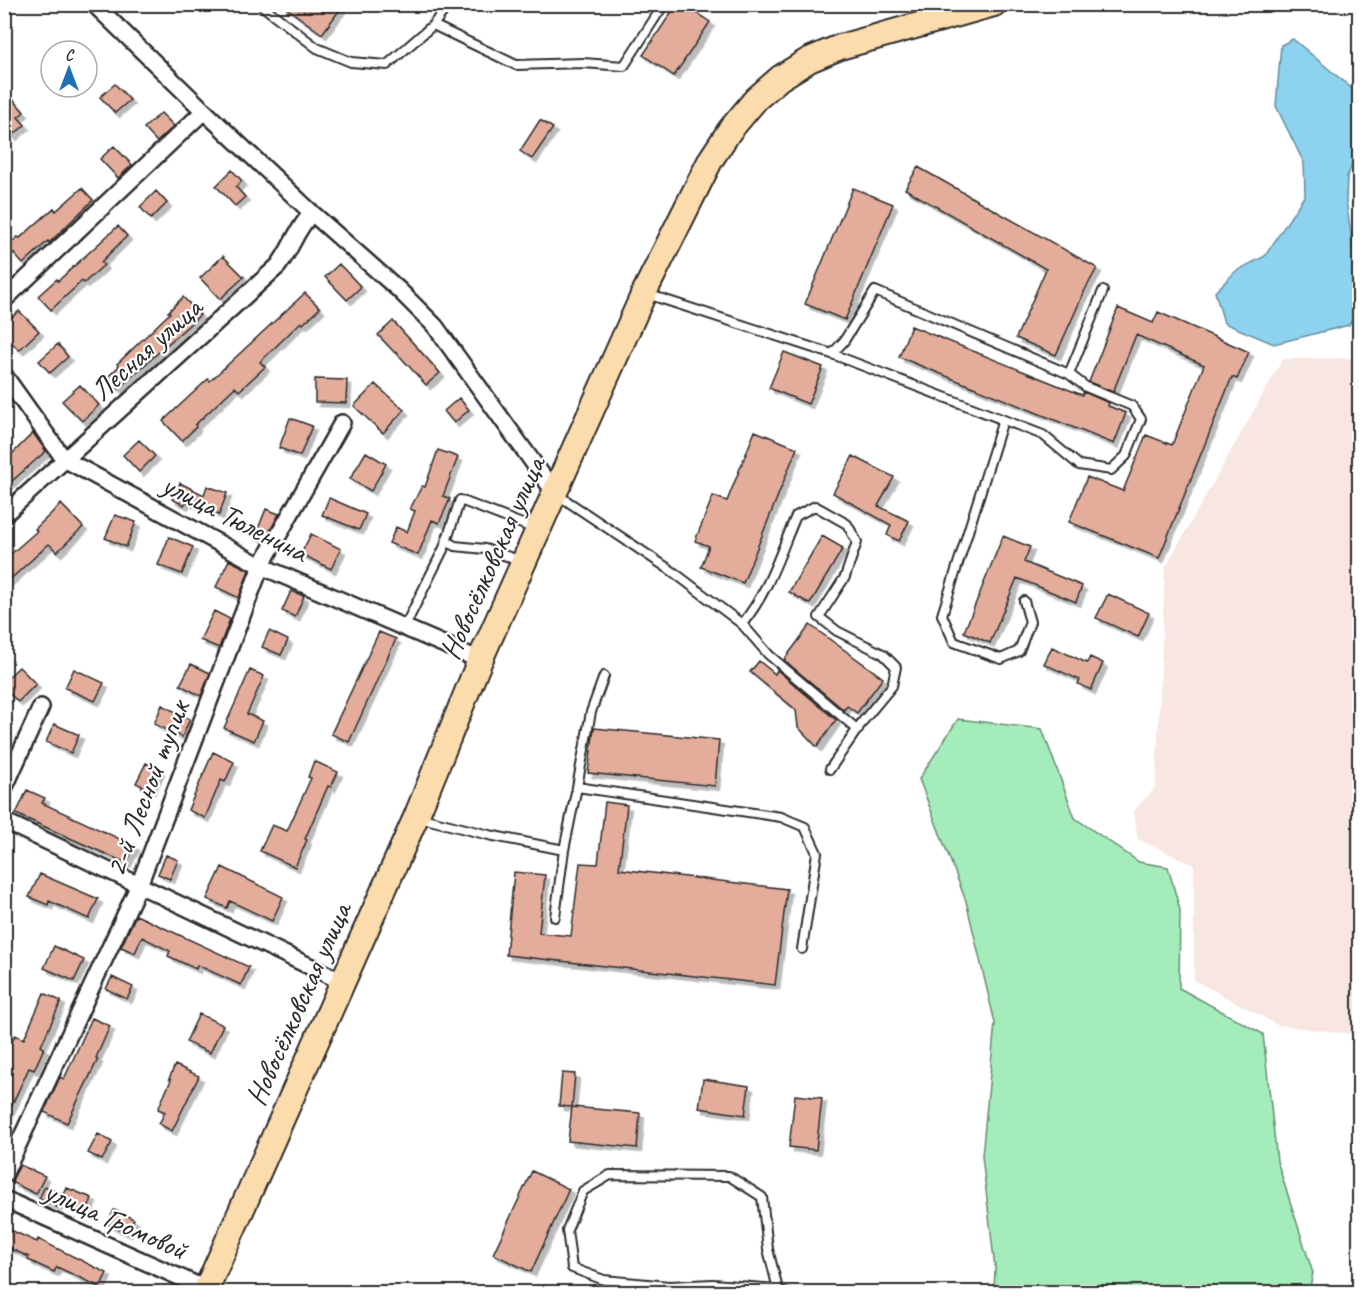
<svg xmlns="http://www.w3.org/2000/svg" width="1364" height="1297" viewBox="0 0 1364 1297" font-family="Caveat,sans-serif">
  <defs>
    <filter id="shadow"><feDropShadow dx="4.5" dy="4.5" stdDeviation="0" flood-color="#0004"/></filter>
  </defs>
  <rect width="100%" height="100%" fill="#fff"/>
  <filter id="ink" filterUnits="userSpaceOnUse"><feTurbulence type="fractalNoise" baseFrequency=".0167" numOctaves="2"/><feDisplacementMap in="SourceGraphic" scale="12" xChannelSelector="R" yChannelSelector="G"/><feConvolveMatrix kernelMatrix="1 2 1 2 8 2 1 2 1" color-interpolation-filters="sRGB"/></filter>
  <g filter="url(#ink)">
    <path fill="#f7e6e1" d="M 1359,358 L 1360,358 L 1359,1035 L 1278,1025 L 1194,980 L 1194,865 L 1138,839 L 1133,812 L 1156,787 L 1165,568 L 1283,359 Z"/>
    <path fill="#a4ecba" stroke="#688c72" stroke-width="1.5" d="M 958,719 L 1042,729 L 1075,818 L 1139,862 L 1168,867 L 1180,910 L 1179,988 L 1263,1034 L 1277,1161 L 1313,1273 L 1309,1292 L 994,1292 L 995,1268 L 982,1156 L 995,1023 L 966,901 L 919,779 Z"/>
    <path fill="#8dd2ee" stroke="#668fa0" stroke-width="1.5" d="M 1293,39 L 1356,92 L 1359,109 L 1359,148 L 1347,177 L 1346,200 L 1359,289 L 1360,305 L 1349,325 L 1274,344 L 1224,323 L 1215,292 L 1236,271 L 1265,256 L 1305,195 L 1304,163 L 1276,106 L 1281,45 Z"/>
    <path fill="#e4ad9b" stroke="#2b2b2b" stroke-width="1.5" filter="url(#shadow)" d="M 281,4 L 344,4 L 322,34 Z
      M 677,4 L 683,4 L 710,22 L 674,76 L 643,55 Z
      M 115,84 L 130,100 L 115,113 L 100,97 Z
      M 11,97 L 24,112 L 18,117 L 25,125 L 12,136 L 4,128 L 4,103 Z
      M 161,113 L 174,126 L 157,142 L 144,128 Z
      M 540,120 L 553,128 L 532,159 L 520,151 Z
      M 114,146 L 132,165 L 118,178 L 100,159 Z
      M 918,167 L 1097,268 L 1085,290 L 1056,355 L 1016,338 L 1046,269 L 905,189 Z
      M 232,170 L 242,181 L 236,187 L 245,197 L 235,206 L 216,186 Z
      M 82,188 L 93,200 L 49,243 L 48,241 L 23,264 L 7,246 L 18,237 L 20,238 L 54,208 L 56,211 Z
      M 853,188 L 893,204 L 845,320 L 805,304 Z
      M 156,191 L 167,203 L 151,219 L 140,207 Z
      M 118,226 L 127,236 L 101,262 L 104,265 L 84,283 L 82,281 L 51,310 L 38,296 L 57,279 L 58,281 Z
      M 223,256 L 244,277 L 220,299 L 200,278 Z
      M 339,264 L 361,287 L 347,300 L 325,277 Z
      M 305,293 L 320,308 L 303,324 L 301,322 L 260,362 L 265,367 L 239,391 L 235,387 L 195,425 L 196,427 L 182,441 L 163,421 L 208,379 L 210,381 Z
      M 183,297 L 200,315 L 118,389 L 107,378 L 119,366 L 117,364 L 170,313 L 168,312 Z
      M 1118,308 L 1153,323 L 1158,312 L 1249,352 L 1237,379 L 1232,377 L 1159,558 L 1069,522 L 1087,477 L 1123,491 L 1146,435 L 1172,445 L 1204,365 L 1136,335 L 1113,392 L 1089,382 Z
      M 19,311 L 39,331 L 19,350 L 4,335 L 4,324 Z
      M 393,321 L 440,373 L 426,385 L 396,352 L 395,353 L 378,335 Z
      M 911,326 L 1082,395 L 1084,392 L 1109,403 L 1108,406 L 1126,413 L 1114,444 L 899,357 Z
      M 58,344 L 68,357 L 50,373 L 39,361 Z
      M 784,352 L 823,367 L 808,404 L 769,388 Z
      M 315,379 L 347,380 L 346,403 L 315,402 Z
      M 375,384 L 404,410 L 383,433 L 354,406 Z
      M 80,385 L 99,405 L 82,421 L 62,401 Z
      M 459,398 L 469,410 L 454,423 L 444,411 Z
      M 290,418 L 312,426 L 300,456 L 279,448 Z
      M 755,431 L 797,448 L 743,583 L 701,567 L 709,546 L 695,541 L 713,496 L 727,501 Z
      M 33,433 L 46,451 L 4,488 L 4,462 Z
      M 139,440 L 155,456 L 139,472 L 123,455 Z
      M 438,450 L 458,457 L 443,496 L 450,499 L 439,523 L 432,520 L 418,555 L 389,543 L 396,527 L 407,532 L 415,511 L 410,509 L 422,486 L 425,487 Z
      M 366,452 L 386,464 L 371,491 L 350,479 Z
      M 853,456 L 894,477 L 878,506 L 909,521 L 899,541 L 887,535 L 891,525 L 833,493 Z
      M 180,483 L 204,495 L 207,486 L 227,493 L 219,515 L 186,502 L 184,505 L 172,499 Z
      M 329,498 L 366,514 L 359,530 L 322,515 Z
      M 61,504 L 83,527 L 57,552 L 49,544 L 4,585 L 4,560 L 37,531 L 35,529 Z
      M 266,509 L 279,514 L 265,540 L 255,536 Z
      M 115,515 L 136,522 L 126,547 L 105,538 Z
      M 311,534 L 341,549 L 331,569 L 301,554 Z
      M 822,536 L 843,548 L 810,604 L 789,592 Z
      M 1003,536 L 1030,547 L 1024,562 L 1082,586 L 1076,602 L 1017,578 L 990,643 L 964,632 Z
      M 169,537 L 193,547 L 182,574 L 158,565 Z
      M 229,560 L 249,570 L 239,598 L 216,587 Z
      M 291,591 L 304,596 L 295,617 L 282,611 Z
      M 1108,594 L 1149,613 L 1138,637 L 1096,618 Z
      M 214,611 L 230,619 L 219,648 L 200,640 Z
      M 810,625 L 883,678 L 857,713 L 847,706 L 844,710 L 784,660 Z
      M 269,631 L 288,640 L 281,655 L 262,647 Z
      M 379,632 L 396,639 L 349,742 L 331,734 Z
      M 1052,647 L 1087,663 L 1090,657 L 1103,663 L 1091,690 L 1078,684 L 1080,680 L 1044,664 Z
      M 759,661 L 775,674 L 777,670 L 836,720 L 817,747 L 798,727 L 796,710 L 750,672 Z
      M 191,664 L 210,673 L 201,696 L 180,685 Z
      M 19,667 L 36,684 L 18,702 L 4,688 L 4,681 Z
      M 74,669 L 104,683 L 95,701 L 65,688 Z
      M 250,670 L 264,676 L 247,714 L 263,721 L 254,741 L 224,728 Z
      M 162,705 L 190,719 L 182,737 L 154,724 Z
      M 54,724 L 79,735 L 71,753 L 46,742 Z
      M 594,728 L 719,740 L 715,786 L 588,773 Z
      M 213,752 L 234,762 L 225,782 L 221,780 L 205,818 L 188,810 Z
      M 314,761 L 338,772 L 331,787 L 328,786 L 305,839 L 307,840 L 295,867 L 260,851 L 272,825 L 287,831 L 311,778 L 308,777 Z
      M 146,763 L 160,770 L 150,790 L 136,783 Z
      M 27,790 L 45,798 L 42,803 L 135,846 L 126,863 L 16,814 Z
      M 605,802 L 627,805 L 619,869 L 787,889 L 775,985 L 506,955 L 514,872 L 545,875 L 539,933 L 571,936 L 580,863 L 598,864 Z
      M 166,855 L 178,860 L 170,879 L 158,874 Z
      M 222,867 L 283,897 L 272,921 L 230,901 L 227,908 L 207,899 Z
      M 40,874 L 98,899 L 89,919 L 49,901 L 48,905 L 29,897 Z
      M 136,915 L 249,967 L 241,985 L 197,965 L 196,969 L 168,956 L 170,951 L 142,937 L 135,953 L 121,947 Z
      M 54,946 L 84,960 L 74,981 L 44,968 Z
      M 112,977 L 133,987 L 127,999 L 106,989 Z
      M 44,993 L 61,1001 L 41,1046 L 44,1048 L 34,1070 L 29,1068 L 4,1122 L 4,1059 L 15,1035 L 24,1039 Z
      M 199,1014 L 223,1025 L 210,1053 L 186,1042 Z
      M 92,1018 L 110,1026 L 96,1058 L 98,1059 L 67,1123 L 44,1112 L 60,1077 L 64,1079 Z
      M 175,1065 L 199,1076 L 172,1131 L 159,1124 L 165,1112 L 158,1109 L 171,1080 L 169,1079 Z
      M 562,1073 L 575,1074 L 572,1107 L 559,1106 Z
      M 703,1079 L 749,1086 L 745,1115 L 699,1108 Z
      M 795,1095 L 822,1098 L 816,1150 L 789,1147 Z
      M 572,1107 L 640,1113 L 637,1148 L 568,1141 Z
      M 98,1134 L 112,1142 L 102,1160 L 88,1153 Z
      M 20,1165 L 45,1176 L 36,1194 L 11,1182 Z
      M 532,1171 L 569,1189 L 531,1272 L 493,1254 Z
      M 45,1186 L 63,1195 L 57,1207 L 39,1199 Z
      M 67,1188 L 92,1198 L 86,1214 L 60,1204 Z
      M 114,1210 L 134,1219 L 127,1233 L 107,1224 Z
      M 4,1227 L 37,1242 L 38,1239 L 107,1273 L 100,1287 L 57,1267 L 54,1272 L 28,1260 L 29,1257 L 4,1246 Z"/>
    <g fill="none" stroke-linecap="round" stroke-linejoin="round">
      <g stroke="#2b2b2b" stroke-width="12">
        <path id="lane" d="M 260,4 L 317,48 L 351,62 L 387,65 L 433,25 L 516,65 L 583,63 L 624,66 L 664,4
          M 433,25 L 449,4
          M 647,294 L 832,354 L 844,341 L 875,291 L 1069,374
          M 832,354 L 1043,435 L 1079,465 L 1111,470 L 1126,456 L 1141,419 L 1132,406 L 1086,387 L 1069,374 L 1103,291
          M 1003,420 L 942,615 L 954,642 L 1001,659 L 1019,651 L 1030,622 L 1024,601
          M 558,495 L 672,571 L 742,624 C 768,593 780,553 796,516 L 815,506 L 847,524 L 857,542 L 845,577 L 819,617 L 837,631 L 883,654 L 896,667 L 892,686 L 863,721 L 830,769
          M 446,541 L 455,546 L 485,549 L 522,561
          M 742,624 L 769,655 L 858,730
          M 404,628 L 444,548 L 460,500 L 535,529
          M 577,787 L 591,712 L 604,676
          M 418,817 L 489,835 L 564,850 L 577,787 L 781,817 L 805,827 L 817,853 L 802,949
          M 555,917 L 564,850
          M 778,1289 L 713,1284 L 669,1286 L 604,1280 L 572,1268 L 567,1230 L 583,1191 L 610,1175 L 729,1176 L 762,1197 L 768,1249 L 778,1289 L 785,1292"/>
      </g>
      <g stroke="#2b2b2b" stroke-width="20">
        <path id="street" d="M 94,4 L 204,111 L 312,213 L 399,290 L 435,326 L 555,493
          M 4,300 L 204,111
          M 4,375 L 64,459 L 261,566 L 480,660
          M 4,515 L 278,266 C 292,248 296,229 312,213
          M 4,789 L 41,707
          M 4,821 L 343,982
          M 4,1175 L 139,885 L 261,566 L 342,423
          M 4,1199 L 206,1289"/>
      </g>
      <g stroke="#2b2b2b" stroke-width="28">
        <path id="primary" d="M 205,1292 L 416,817 L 480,660 L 538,530 L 644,293 L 711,159 L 730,130 L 756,99 L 780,78 L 809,60 L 840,47 L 994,4"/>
      </g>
      <use href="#lane" stroke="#fff" stroke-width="8"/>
      <use href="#street" stroke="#fff" stroke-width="15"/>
      <use href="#primary" stroke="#fcdcac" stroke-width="24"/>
    </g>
  </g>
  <g text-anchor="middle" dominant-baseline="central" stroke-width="4.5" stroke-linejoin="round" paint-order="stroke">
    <g font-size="30" fill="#2b2b2b" stroke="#fff">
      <text transform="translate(146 349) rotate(-42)">Лесная улица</text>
      <text transform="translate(235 518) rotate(27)">улица Тюленина</text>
      <text transform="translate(492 558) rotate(-66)">Новосёлковская улица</text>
      <text transform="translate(147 788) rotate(-69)">2-й Лесной тупик</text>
      <text transform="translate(298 1004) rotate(-66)">Новосёлковская улица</text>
      <text transform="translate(116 1220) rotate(24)">улица Громовой</text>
    </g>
  </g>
  <rect width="1364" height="1297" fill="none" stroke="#fff" stroke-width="24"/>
  <rect x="12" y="12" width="1340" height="1273" fill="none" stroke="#2b2b2b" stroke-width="2" filter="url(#ink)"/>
  <g transform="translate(69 69)"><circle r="28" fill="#ffffff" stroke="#aaaaaa" stroke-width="1.5"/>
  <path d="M0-4.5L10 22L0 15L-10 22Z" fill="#1f6fb2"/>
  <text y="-9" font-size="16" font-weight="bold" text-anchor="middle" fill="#2b2b2b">С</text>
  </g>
</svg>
